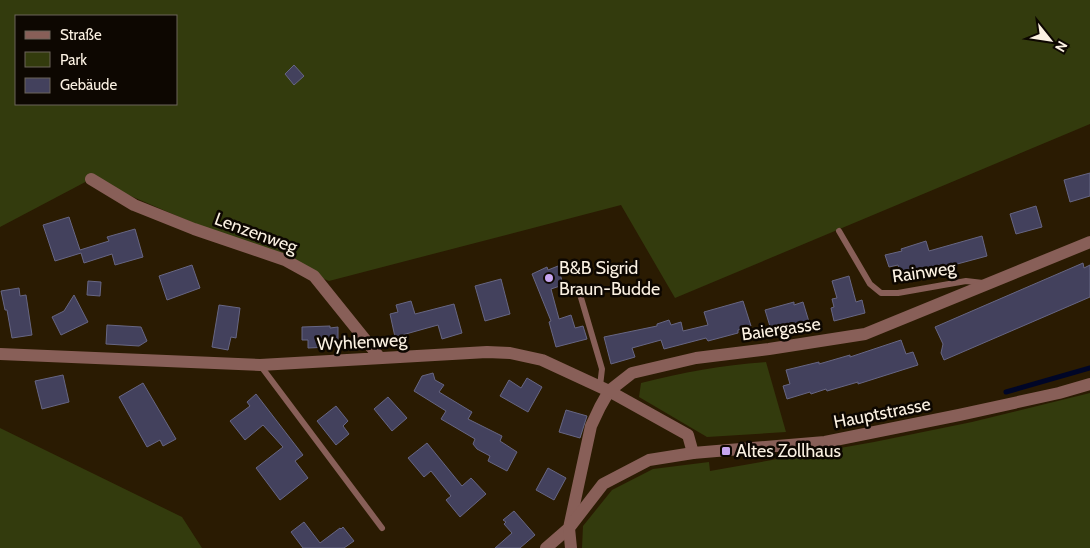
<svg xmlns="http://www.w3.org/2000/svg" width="1090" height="548" viewBox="0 0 1090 548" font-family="Cabin,sans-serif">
  <rect width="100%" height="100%" fill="#2a1b02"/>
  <path fill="#333b0d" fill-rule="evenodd" d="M 0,0 L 1090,0 L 1090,124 L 675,298 L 621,205 L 329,281 L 91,179 L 0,227 ZM 16,16 L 176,16 L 176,104 L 16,104 Z
    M 766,362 L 786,432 L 707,437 L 639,397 L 641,383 C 683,372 724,365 766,362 Z
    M 1090,393 L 1090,548 L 582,548 L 583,526 L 612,490 L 653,469 L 709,462 L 710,471 L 874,442 L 972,422 Z
    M 0,428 L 182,517 L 202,548 L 0,548 Z"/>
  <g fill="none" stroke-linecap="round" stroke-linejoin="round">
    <path stroke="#000627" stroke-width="5" d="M 1006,392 L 1090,368"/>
  </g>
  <path fill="#43415d" stroke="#676683" d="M 294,65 L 304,76 L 294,85 L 285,74 Z
    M 1090,173 L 1090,196 L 1070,202 L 1064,180 Z
    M 1036,206 L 1042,227 L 1016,234 L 1010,214 Z
    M 69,217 L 80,250 L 109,241 L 107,237 L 135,229 L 143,257 L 115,265 L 112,254 L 84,263 L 81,253 L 55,261 L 43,225 Z
    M 982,236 L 987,256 L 946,267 L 946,265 L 909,276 L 901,276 L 898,265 L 889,267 L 885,255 L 902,251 L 901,249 L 926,241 L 929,251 Z
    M 1083,263 L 1084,268 L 1090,265 L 1090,297 L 944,360 L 941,353 L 943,344 L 935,327 Z
    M 192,265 L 200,288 L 167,300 L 159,276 Z
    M 558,266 L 563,285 L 551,289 L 559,319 L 571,315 L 575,328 L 583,326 L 587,339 L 556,347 L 549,322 L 551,321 L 532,274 L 547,267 L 548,270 Z
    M 849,276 L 856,302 L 862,300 L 865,313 L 834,321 L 831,308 L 834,307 L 832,299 L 837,298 L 832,281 Z
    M 501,279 L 510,314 L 485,321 L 475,286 Z
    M 88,281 L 101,282 L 100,296 L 87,295 Z
    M 19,288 L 20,296 L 26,295 L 32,335 L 12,338 L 7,310 L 5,310 L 1,291 Z
    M 74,295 L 88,322 L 61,335 L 52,317 L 64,311 Z
    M 411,301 L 415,314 L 454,304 L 462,333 L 442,339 L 438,325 L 395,337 L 390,314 L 398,312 L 396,305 Z
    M 743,301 L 751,326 L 738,330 L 738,333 L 708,341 L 706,338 L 664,349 L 661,340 L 632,348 L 635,357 L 611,364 L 604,337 L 657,326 L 657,324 L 669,320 L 671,325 L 681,322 L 683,331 L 708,325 L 704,312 Z
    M 794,302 L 794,305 L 803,302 L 810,325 L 791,331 L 790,328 L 772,333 L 765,310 Z
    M 219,305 L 240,308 L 236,338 L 231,337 L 228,350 L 212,347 Z
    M 107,325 L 141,327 L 147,341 L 139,346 L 106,344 Z
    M 330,326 L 330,328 L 338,327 L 338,343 L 330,343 L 330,347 L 308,348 L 308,340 L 302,340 L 302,327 Z
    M 901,340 L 906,354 L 913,352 L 918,365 L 858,384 L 858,382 L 827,391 L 826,389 L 811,394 L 810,392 L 787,399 L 783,386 L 790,384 L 786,370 L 819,362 L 819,364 L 850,355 L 850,357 Z
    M 433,373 L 435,380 L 444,385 L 439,392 L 472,412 L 468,419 L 502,436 L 500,441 L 517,452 L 507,471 L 488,461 L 490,456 L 477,449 L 473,444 L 475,439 L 441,419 L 446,411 L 414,391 L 422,376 Z
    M 63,375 L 69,402 L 42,409 L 35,381 Z
    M 527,378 L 542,387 L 528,412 L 500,396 L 509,380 L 521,388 Z
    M 143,383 L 176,439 L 163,446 L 160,440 L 147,447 L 119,397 Z
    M 256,394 L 303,455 L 295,461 L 308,478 L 280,500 L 256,468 L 283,447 L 263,425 L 245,440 L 230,421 L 250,406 L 247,402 Z
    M 388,397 L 407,418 L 392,431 L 374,409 Z
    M 336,406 L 348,421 L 343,426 L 349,434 L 336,445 L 317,421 Z
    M 566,410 L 587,416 L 580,438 L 559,432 Z
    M 427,443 L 462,486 L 471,478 L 486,494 L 460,517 L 446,500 L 451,496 L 431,471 L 424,477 L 408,458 Z
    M 548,468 L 566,478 L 554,500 L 536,490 Z
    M 514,511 L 535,535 L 520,548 L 495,548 L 512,533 L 504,524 L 506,522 L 503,520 Z
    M 304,522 L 320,543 L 340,528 L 341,529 L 343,527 L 354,541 L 344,548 L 303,548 L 291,532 Z"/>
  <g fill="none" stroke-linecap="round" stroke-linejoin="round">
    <path stroke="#885f58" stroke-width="6" d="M 839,231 L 870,284 L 881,293 L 898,293 L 966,281 L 983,283
      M 579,291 L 602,369 L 600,386
      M 260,365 L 382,528"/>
    <path stroke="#885f58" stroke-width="12" d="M 91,179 L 134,205 L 194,229 L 285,260 L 314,276 L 380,358
      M 0,354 L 260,365 L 487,352 L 510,353 L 542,360 L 609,391 L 688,435 L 693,453
      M 546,548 L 569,528 L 591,426 L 600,407 L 609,391 L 632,373 L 696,358 L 769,349 L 865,334 L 1090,242"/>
    <path stroke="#885f58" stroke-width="12" d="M 571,548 L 569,528 L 603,484 L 649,460 L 693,453 L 825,442 L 959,415 L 1059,393 L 1090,384"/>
  </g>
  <g fill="#c7a6f0" stroke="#0d0701" stroke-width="2">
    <circle cx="549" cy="278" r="5"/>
    <rect x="721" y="446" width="10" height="10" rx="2.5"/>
  </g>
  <g text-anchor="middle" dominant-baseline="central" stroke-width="5" stroke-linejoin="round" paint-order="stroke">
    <g font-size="18" fill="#fbf1e2" stroke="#0d0701">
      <text transform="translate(256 233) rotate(20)">Lenzenweg</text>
      <text transform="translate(924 272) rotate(-8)">Rainweg</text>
      <text transform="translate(781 329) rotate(-8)">Baiergasse</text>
      <text transform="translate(362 342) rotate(-3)">Wyhlenweg</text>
      <text transform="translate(882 413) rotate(-11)">Hauptstrasse</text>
    </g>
    <g font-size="18" fill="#fbf1e2" stroke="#0d0701" text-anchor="start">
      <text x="559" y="268">B&amp;B Sigrid<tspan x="559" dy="21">Braun-Budde</tspan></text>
      <text x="736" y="451">Altes Zollhaus</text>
    </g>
  </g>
  <rect x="15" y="15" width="162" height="90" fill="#0d0701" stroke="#6c655b"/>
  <rect x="25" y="31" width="25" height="8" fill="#885f58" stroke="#6c655b"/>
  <text x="60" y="40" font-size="15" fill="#fbf1e2">Straße</text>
  <rect x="25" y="52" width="25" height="15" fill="#333b0d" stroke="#6c655b"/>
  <text x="60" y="65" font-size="15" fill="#fbf1e2">Park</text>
  <rect x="25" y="78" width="25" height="15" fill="#43415d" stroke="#6c655b"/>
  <text x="60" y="90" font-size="15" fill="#fbf1e2">Gebäude</text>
  <g transform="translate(1050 40) rotate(120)" stroke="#0d0701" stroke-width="4" paint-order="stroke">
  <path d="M0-4L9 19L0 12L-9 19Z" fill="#fbf1e2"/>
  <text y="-8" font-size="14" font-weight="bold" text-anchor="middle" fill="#fbf1e2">N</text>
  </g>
</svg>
